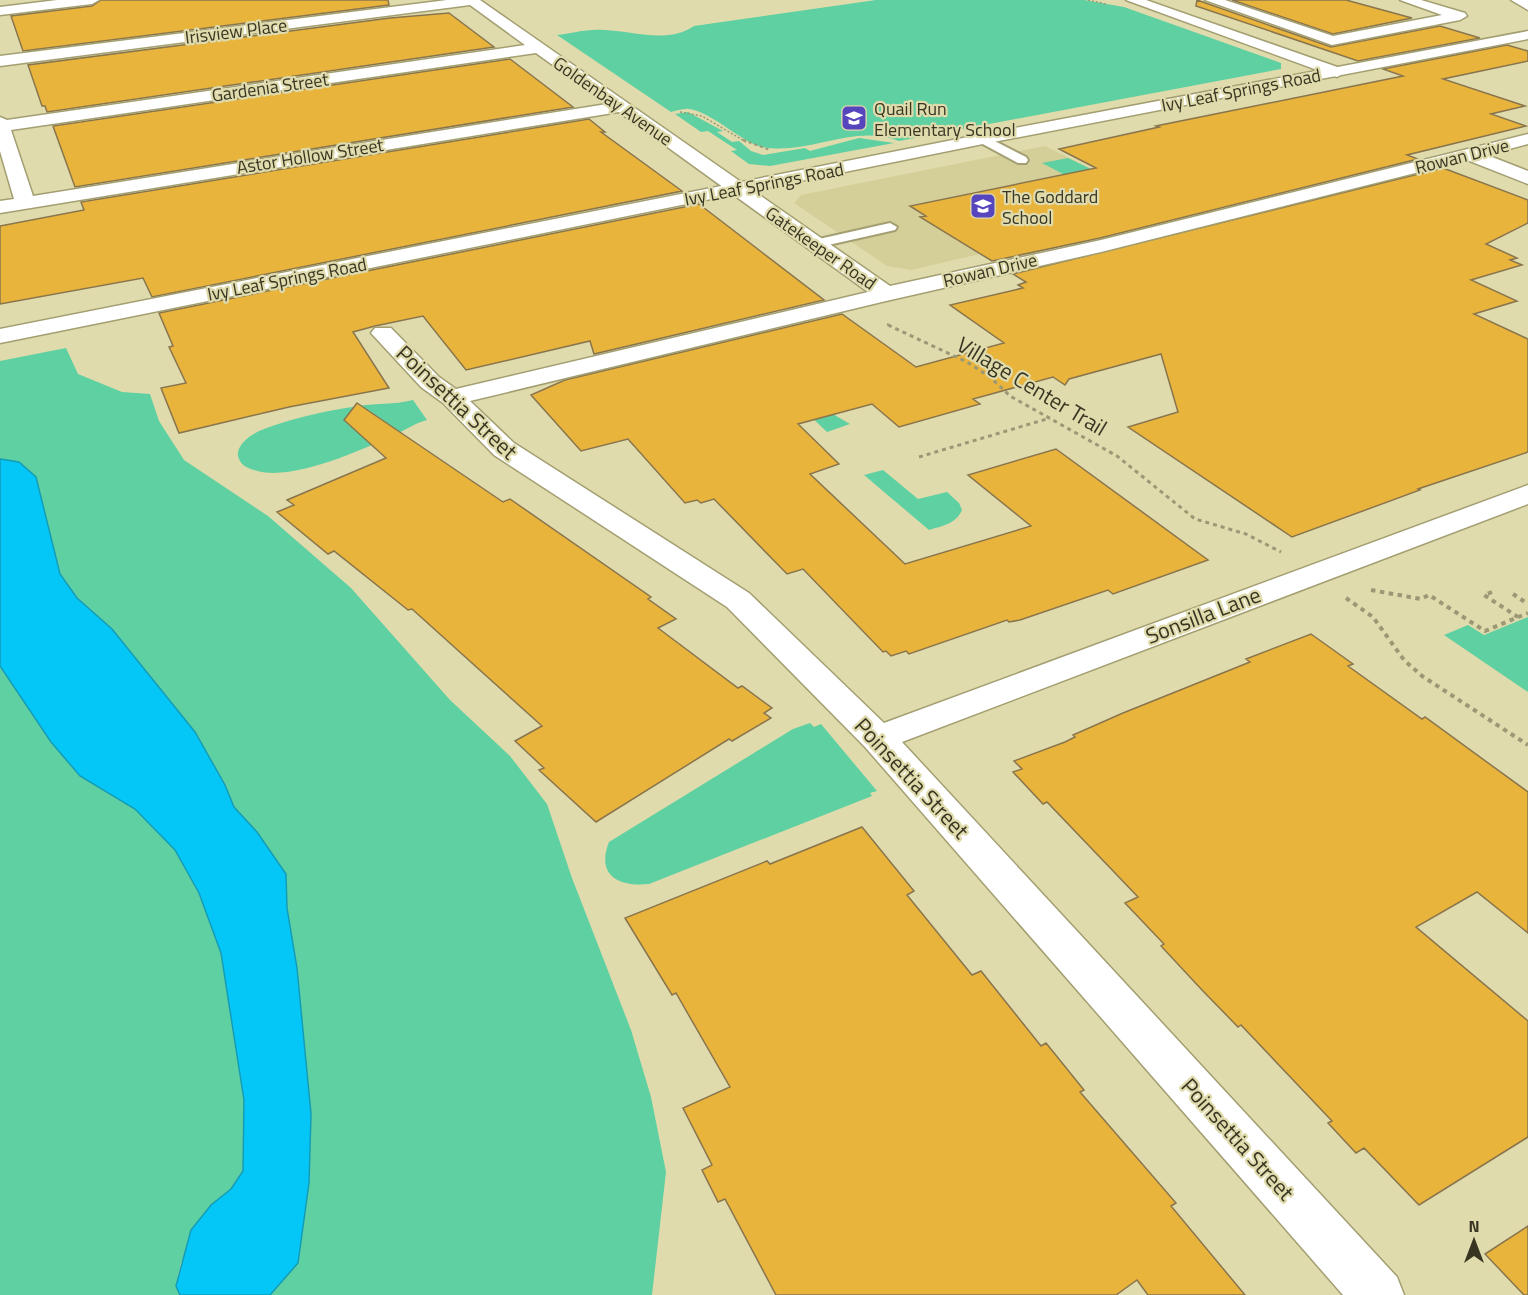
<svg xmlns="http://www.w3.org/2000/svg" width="1528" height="1295" viewBox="0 0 1528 1295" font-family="'Titillium Web',sans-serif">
  <rect width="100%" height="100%" fill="#dfdbac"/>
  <path fill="#d4cf98" d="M 1045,146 L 1173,209 L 911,270 L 887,266 L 794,203 L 801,195 Z"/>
  <path fill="#5fd0a1" d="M 876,0 L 1084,0 L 1124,7 L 1281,63 L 1281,69 L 899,141 C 853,123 808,156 762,147 C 741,142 712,112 689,109 C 684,108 676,111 671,112 L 557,35 C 569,34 582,30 593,30 C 626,28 665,46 694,26 Z
    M 688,112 L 723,131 L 717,132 L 732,142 L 739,141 L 751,151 L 763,155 L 805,148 L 810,151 L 859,138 L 894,143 L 770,166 L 749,164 L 731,151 L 737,150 L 708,131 L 701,132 L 675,114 Z
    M 1068,158 L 1091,169 L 1065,175 L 1042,163 Z
    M 66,348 L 78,374 L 122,392 L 150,394 L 159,421 L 184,460 L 268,516 L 351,588 L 450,700 L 510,756 L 547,804 L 572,878 L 631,1030 L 651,1097 L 666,1172 L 652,1295 L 270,1295 L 298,1263 L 309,1183 L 311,1114 L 297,968 L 287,908 L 286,874 L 257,832 L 234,807 L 225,785 L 195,732 L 112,629 L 77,598 L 60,574 L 36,477 L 19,462 L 0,459 L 0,361 Z
    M 413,400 L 427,420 C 416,423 409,428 398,433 C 364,449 291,483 254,470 C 247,468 240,465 238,456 C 237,448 243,442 249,437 C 267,423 334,409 359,406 C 378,403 393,405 413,400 Z
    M 806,412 L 831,413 L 850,424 L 827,432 Z
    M 883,470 L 918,499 L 947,492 L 959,503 L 962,510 C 956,524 942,526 929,530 L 864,475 Z
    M 1528,617 L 1528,692 L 1444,635 L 1468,625 L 1484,635 Z
    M 0,666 L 51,742 L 80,776 L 135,809 L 175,850 L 199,893 L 221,953 L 244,1100 L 243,1172 L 231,1189 L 211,1205 L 181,1263 L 176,1285 L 180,1295 L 0,1295 Z
    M 810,723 L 814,727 L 821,724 L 877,791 L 870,793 L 872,796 L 649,884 C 618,887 596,875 609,842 L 793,729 Z"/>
  <path fill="#05c7f7" stroke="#149cb7" stroke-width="1.5" d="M 0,459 L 19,462 L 36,477 L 60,574 L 77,598 L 112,629 L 195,732 L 225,785 L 234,807 L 257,832 L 286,874 L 287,908 L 297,968 L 311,1114 L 309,1183 L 298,1263 L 270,1295 L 180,1295 L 176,1286 L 191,1230 L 211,1205 L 231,1189 L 243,1171 L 244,1100 L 221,953 L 199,893 L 175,850 L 135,809 L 80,776 L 51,742 L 0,666 Z"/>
  <path fill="#e9b43c" stroke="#89754d" stroke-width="1.5" d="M 101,0 L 388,0 L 389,5 L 23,51 L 11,16 L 92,6 Z
    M 1197,0 L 1331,47 L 1440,26 L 1480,38 L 1358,61 L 1196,6 Z
    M 1232,0 L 1346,0 L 1412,18 L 1333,34 Z
    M 449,13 L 494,47 L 47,112 L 45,106 L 42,106 L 28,65 L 390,18 Z
    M 1507,45 L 1528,51 L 1528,61 L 1443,79 L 1525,106 L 1491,114 L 1526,126 L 1407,155 L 1418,159 L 1100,238 L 992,261 L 920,217 L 926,216 L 910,206 L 1096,168 L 1059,149 L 1159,127 L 1156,126 L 1403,76 L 1383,69 Z
    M 510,59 L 573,107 L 75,187 L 53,126 Z
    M 589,119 L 605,132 L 601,132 L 682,191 L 152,297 L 143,278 L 0,304 L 0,226 L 84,210 L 81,202 Z
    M 1443,168 L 1528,200 L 1528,223 L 1486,244 L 1517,258 L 1510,260 L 1522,265 L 1471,280 L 1517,301 L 1474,314 L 1528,339 L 1528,452 L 1418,489 L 1420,490 L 1292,537 L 1128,427 L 1178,412 L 1161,354 L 1069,379 L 1065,385 L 1053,377 L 973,399 L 980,404 L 899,427 L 872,404 L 798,424 L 839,464 L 810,474 L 905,564 L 1031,526 L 968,475 L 1056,449 L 1208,560 L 1113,594 L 1108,590 L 1020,620 L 1009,622 L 1007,620 L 909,654 L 906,651 L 891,656 L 886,651 L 883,652 L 803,569 L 787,574 L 714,499 L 701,503 L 697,500 L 685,503 L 628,439 L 581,451 L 531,395 L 565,380 L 842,314 L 916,367 L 1004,343 L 950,305 L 1023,288 L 1018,285 L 1026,282 L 1013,274 Z
    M 699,204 L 824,300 L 594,354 L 590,341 L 466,370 L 423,316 L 375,326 L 353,332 L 389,388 L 289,407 L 179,433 L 161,388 L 186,383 L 169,347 L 173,346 L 159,313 Z
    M 357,403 L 503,502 L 510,499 L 651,597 L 648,599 L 676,619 L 658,628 L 738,688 L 742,686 L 772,708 L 764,713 L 771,718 L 732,741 L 729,739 L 596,822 L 539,770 L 544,768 L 515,741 L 542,726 L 412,609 L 408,610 L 334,551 L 328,554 L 277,512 L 294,505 L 287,500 L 386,458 L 344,420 Z
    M 1311,634 L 1353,664 L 1348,666 L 1422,719 L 1425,717 L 1528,792 L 1528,933 L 1477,892 L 1416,927 L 1528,1021 L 1528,1137 L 1419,1205 L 1364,1148 L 1356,1153 L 1328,1123 L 1332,1121 L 1241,1025 L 1238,1027 L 1202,990 L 1161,946 L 1164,944 L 1125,903 L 1138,897 L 1047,802 L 1043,804 L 1013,772 L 1022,769 L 1014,761 L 1065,742 L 1075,737 L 1073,735 L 1123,713 L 1250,662 L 1246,659 Z
    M 862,827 L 914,891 L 907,895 L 972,975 L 981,971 L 1041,1046 L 1046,1043 L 1084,1090 L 1080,1092 L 1176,1203 L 1171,1206 L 1245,1295 L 1148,1295 L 1137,1280 L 1116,1295 L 776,1295 L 725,1199 L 718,1202 L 702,1170 L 712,1165 L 683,1108 L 730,1087 L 676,993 L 672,995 L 625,918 L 767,861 L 770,864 Z
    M 1528,1226 L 1528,1295 L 1524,1295 L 1485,1254 Z"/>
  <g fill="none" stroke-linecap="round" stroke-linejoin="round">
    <g stroke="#a39f72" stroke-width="4">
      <path id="service" d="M 983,135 L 1026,157 L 1028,160 L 1026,163 L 1018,163 L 979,142 L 979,136 Z
        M 890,223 L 897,227 L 895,230 L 815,248 L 808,244 L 810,241 Z"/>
    </g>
    <g stroke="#a39f72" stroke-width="3">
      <path id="minor" d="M 57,0 L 99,0 L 92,4 L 0,15 L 0,7 Z
        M 447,0 L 480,0 L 890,286 L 1101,240 L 1528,134 L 1528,144 L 1487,155 L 1528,171 L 1528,184 L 1467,160 L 1101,252 L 886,301 L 470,401 L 514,443 L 749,593 L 884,723 L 1528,485 L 1528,504 L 902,742 L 1397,1277 L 1404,1295 L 1343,1295 L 865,747 L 727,607 L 494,455 L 443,403 L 421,387 L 371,333 L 375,328 L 391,328 L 439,377 L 456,389 L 868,292 L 619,112 L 0,213 L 0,201 L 14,199 L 0,151 L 0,117 L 7,120 L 525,45 L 470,5 L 0,66 L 0,56 ZM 536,53 L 607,104 L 33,196 L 11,130 Z
        M 1126,0 L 1146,0 L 1343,69 L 1345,72 L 1337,77 L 1331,75 Z
        M 1205,0 L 1225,0 L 1333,36 L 1442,15 L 1400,0 L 1421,0 L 1465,13 L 1467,16 L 1460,20 L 1332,45 Z"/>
    </g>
    <g stroke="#a39f72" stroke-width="3">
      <path id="tertiary" d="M 1511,0 L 1528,0 L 1528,10 Z
        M 1528,31 L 1528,39 L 983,144 L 0,343 L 0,329 L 983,134 Z"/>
    </g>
    <path stroke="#9b9875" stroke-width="1.5" stroke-dasharray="2 2" stroke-linecap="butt" d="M 1088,0 L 1106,4
      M 680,112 L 702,116 L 746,142"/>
    <path stroke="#9b9875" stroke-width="2" stroke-dasharray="3 3" stroke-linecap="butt" d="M 743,140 L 770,150
      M 887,324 L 891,326"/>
    <path stroke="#9b9875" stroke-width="3" stroke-dasharray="4 4" stroke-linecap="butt" d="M 888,325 L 967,362 L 990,377 L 1010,396 L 1117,456 L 1195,519 L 1246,534 L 1281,552
      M 919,457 L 1050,418"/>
    <path stroke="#9b9875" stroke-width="4" stroke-dasharray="4.5 4.5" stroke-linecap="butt" d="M 1371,590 L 1421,599 L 1429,595 L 1485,631 L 1528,613
      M 1492,592 L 1484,595 L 1518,617
      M 1513,594 L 1528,604
      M 1346,598 L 1373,617 L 1404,660 L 1422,676 L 1528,745"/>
    <use href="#service" fill="#fff" fill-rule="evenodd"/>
    <use href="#minor" fill="#fff" fill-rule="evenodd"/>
    <use href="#tertiary" fill="#fff" fill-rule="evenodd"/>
  </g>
  <defs>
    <g id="school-square" transform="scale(1.35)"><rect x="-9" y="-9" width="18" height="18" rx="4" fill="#5646bd" stroke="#dfdbac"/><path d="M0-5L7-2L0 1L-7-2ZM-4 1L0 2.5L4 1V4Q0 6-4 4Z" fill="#fff"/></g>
  </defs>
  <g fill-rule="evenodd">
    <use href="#school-square" x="854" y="118"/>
    <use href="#school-square" x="983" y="206"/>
  </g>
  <g text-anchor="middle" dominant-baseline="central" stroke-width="4.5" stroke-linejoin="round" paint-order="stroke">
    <g font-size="18" fill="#383623" stroke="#dfdbac">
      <text transform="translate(236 31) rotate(-7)">Irisview Place</text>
      <text transform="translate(270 87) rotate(-8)">Gardenia Street</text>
      <text transform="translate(1241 90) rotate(-11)">Ivy Leaf Springs Road</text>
      <text transform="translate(613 101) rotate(35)">Goldenbay Avenue</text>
      <text transform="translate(310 156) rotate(-9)">Astor Hollow Street</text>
      <text transform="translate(1462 156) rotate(-14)">Rowan Drive</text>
      <text transform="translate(764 184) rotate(-11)">Ivy Leaf Springs Road</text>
      <text transform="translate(821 248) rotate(35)">Gatekeeper Road</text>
      <text transform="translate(990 270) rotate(-13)">Rowan Drive</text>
      <text transform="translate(287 279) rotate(-11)">Ivy Leaf Springs Road</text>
    </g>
    <g font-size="18" fill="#383623" stroke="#dfdbac" text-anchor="start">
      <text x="874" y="108">Quail Run<tspan x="874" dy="21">Elementary School</tspan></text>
      <text x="1002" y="196">The Goddard<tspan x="1002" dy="21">School</tspan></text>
    </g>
    <g font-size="22" fill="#383623" stroke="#dfdbac">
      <text transform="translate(1032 386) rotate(31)">Village Center Trail</text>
      <text transform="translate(457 402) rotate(43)">Poinsettia Street</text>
      <text transform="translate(1203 615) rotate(-21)">Sonsilla Lane</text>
      <text transform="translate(912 778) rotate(47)">Poinsettia Street</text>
      <text transform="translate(1238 1139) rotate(48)">Poinsettia Street</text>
    </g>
  </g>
  <g transform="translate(1474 1241)" stroke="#dfdbac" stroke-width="4.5" paint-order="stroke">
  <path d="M0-4.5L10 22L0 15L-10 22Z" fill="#383623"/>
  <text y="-9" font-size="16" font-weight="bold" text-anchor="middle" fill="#383623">N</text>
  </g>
</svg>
